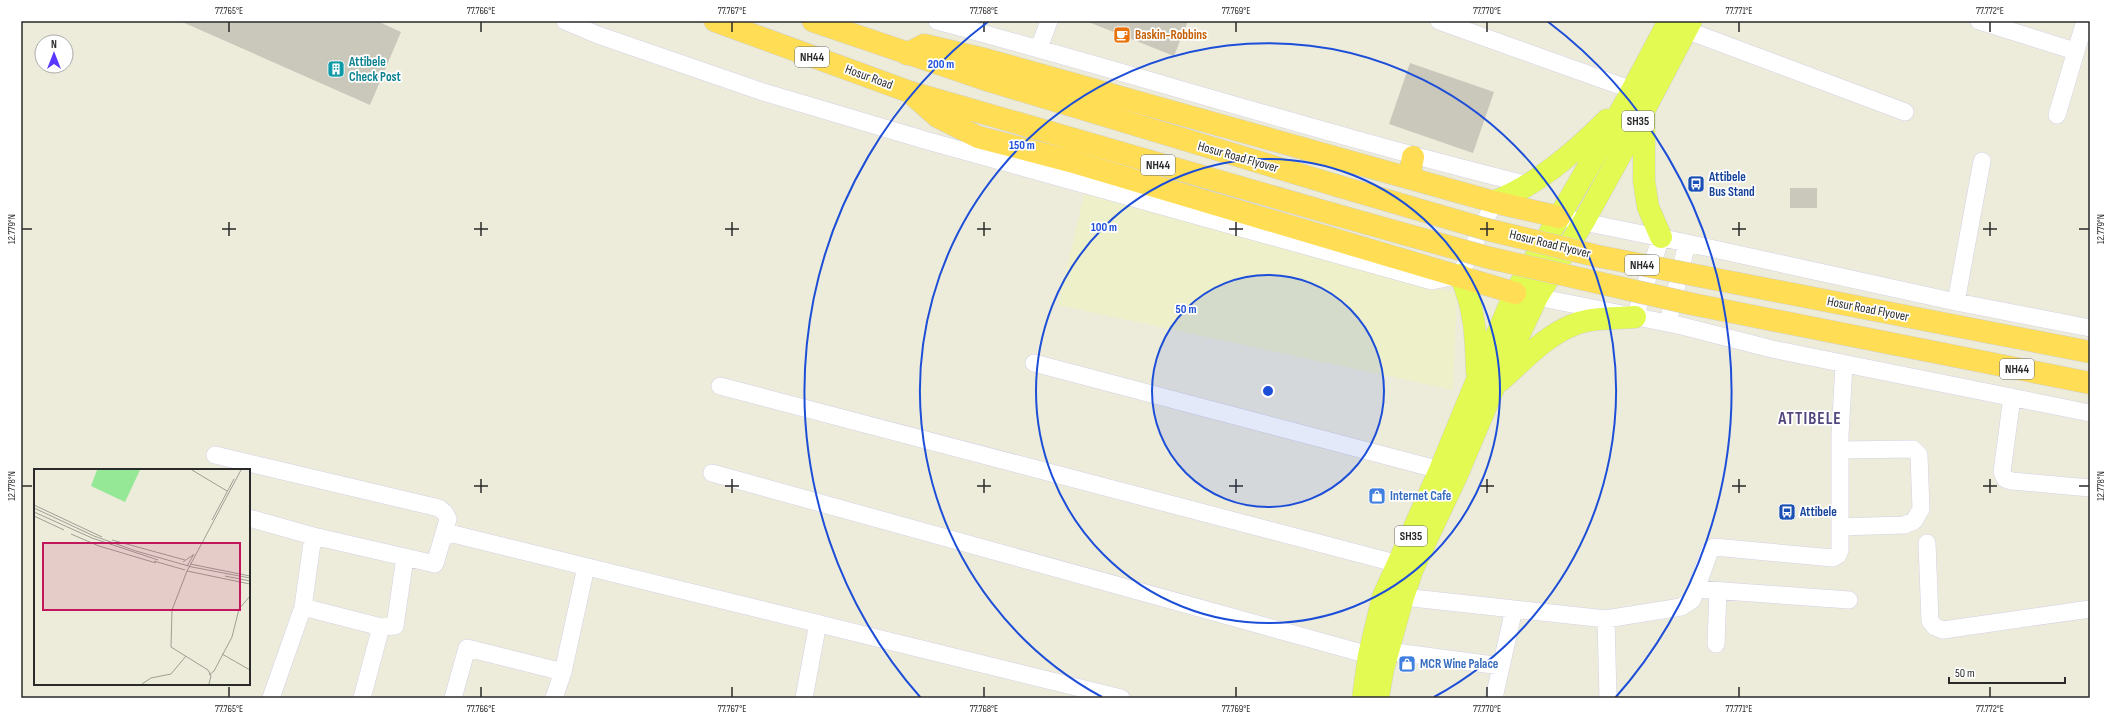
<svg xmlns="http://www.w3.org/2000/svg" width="2111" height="719" viewBox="0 0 2111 719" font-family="'Sofia Sans Condensed',sans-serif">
  <rect width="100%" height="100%" fill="#edecdb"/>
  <path fill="#eef0c9" d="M 1085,191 L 1457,294 L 1453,390 L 1058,305 Z"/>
  <path fill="#c9c8bb" d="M 180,21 L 377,21 L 401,32 L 370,105 Z
    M 1086,21 L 1188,21 L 1174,56 Z
    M 1410,63 L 1494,92 L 1473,153 L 1389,124 Z
    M 1790,188 L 1817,188 L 1817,208 L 1790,208 Z"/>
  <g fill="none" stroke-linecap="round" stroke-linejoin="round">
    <g stroke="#d4d0e4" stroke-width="18">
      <path id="minor" d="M 565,21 L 598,35 L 763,92 L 928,141 L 1432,281 L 1460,275 L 1494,202
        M 937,21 C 1135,74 1330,136 1529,185
        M 1439,21 L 1632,90
        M 1979,21 L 2075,51
        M 1686,30 L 1905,112
        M 1039,48 L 1049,21
        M 2057,115 L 2085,21
        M 1559,217 L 1687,243 L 1956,302 L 2090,328
        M 1527,295 L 1682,326 L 1772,349 L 2090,413
        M 1956,302 L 1982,161
        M 1635,317 L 1661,237
        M 1668,323 L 1687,243
        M 1034,363 L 1440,470
        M 720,386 L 1410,567
        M 2012,397 L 2002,472 L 2005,479 L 2012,481 L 2090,488
        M 1840,450 L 1913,449 L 1919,455 L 1921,509 L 1914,521 L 1904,525 L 1840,527
        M 215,455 L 439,508 L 445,513 L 448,519 L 435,564 L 313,536 L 249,518
        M 712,473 L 1369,655
        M 445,532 L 1121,698
        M 1927,543 L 1930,621 L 1935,627 L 1943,630 L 2090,609
        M 1696,589 L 1849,600
        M 1393,594 L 1403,597 L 1606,619 L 1681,607 L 1692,600 L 1710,550 L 1714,547 L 1833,558 L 1838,555 L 1840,550 L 1840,436 L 1844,364
        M 303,607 L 381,627 L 395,626 L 405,557
        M 1606,619 L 1608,698
        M 1716,644 L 1718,591
        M 1388,651 L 1501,666
        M 563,672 L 586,567
        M 271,698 L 303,607 L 313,536
        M 362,698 L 381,627
        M 453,698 L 467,648 L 563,672 L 554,698
        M 804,698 L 818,623
        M 1494,698 L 1514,609"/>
    </g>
    <g stroke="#d0d0d0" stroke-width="23">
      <path id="major" d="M 1644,116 L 1644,181 L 1648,207 L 1661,237
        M 1494,202 C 1538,184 1574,153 1607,120
        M 1460,275 C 1475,307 1476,338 1477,372
        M 1500,381 C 1523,361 1545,336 1573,325 C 1592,317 1615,319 1635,317
        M 1363,698 L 1369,655 L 1383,597 L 1440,470 L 1477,380 L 1515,293 L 1627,100 L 1669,21
        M 1378,698 L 1383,669 L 1403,597 L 1413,568 L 1457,475 L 1494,387 L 1537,297 L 1584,221 L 1627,143 L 1691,21"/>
    </g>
    <g stroke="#d0d0d0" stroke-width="23">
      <path id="highway" d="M 715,21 L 910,92 L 1333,214
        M 813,21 L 990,81 L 1338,186
        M 907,54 L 924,45 L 984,59 L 1494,202 L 1559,217
        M 913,95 L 938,117 L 978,137 L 1070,161 L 1515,293
        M 1409,178 L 1413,157
        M 1951,325 L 2090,352
        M 1944,354 L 2090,383"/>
    </g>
    <use href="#minor" stroke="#fff" stroke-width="17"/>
    <use href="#major" stroke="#e3fa53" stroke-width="22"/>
    <use href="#highway" stroke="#ffde55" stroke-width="22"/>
    <g stroke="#d0d0d0" stroke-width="23" stroke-linecap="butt">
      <path id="highway-bridge" d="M 1338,186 L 1485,229 L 1597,256 L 1951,325
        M 1333,214 L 1490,258 L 1692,304 L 1944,354"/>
    </g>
    <use href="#highway-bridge" stroke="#ffde55" stroke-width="22"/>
  </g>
  <path fill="none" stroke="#2a2a2a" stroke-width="1.5" d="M 229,22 L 229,32M 481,22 L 481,32M 732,22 L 732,32M 984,22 L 984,32M 1236,22 L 1236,32M 1487,22 L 1487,32M 1739,22 L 1739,32M 1990,22 L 1990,32M 229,222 L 229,236M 481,222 L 481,236M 732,222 L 732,236M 984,222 L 984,236M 1236,222 L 1236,236M 1487,222 L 1487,236M 1739,222 L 1739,236M 1990,222 L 1990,236M 22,229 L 32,229M 222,229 L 236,229M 474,229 L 488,229M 725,229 L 739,229M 977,229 L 991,229M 1229,229 L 1243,229M 1480,229 L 1494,229M 1732,229 L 1746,229M 1983,229 L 1997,229M 2079,229 L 2089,229M 481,479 L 481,493M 732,479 L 732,493M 984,479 L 984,493M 1236,479 L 1236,493M 1487,479 L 1487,493M 1739,479 L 1739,493M 1990,479 L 1990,493M 22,486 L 32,486M 474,486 L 488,486M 725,486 L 739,486M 977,486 L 991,486M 1229,486 L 1243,486M 1480,486 L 1494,486M 1732,486 L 1746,486M 1983,486 L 1997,486M 2079,486 L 2089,486M 229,687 L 229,697M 481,687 L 481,697M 732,687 L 732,697M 984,687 L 984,697M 1236,687 L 1236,697M 1487,687 L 1487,697M 1739,687 L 1739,697M 1990,687 L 1990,697"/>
  <circle cx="1268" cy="391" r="116" fill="#1d4ed8" fill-opacity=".12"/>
  <g fill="none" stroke="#1d4ed8" stroke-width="2">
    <circle cx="1268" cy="391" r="116"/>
    <circle cx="1268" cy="391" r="232"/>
    <path d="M1102 697A348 348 0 1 1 1434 697"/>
    <path d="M921 698A463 463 0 0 1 989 21M1547 21A463 463 0 0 1 1615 698"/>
  </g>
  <defs>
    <g id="cafe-square" transform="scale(0.9)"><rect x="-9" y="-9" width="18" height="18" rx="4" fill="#e8710a" stroke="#fff"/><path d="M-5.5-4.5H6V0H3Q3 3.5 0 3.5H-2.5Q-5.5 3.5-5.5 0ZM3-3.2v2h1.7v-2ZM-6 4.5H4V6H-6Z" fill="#fff"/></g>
    <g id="building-square" transform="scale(0.9)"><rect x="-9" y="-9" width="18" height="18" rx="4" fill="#0f9aa8" stroke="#fff"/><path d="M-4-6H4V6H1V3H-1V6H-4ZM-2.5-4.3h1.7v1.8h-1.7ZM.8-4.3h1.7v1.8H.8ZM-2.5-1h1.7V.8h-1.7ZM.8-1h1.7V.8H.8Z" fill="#fff"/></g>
    <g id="bus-square" transform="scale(0.9)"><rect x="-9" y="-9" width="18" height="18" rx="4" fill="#1a4fb4" stroke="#fff"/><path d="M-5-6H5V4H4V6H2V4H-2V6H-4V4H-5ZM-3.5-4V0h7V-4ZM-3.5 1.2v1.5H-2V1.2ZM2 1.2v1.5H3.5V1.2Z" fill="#fff"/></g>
    <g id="shop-square" transform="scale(0.9)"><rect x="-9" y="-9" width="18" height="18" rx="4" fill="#3f7fe0" stroke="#fff"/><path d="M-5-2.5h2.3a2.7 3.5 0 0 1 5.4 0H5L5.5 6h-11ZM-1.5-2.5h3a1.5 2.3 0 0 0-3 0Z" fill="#fff"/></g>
  </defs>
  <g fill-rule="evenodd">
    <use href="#cafe-square" x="1122" y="35"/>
    <use href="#building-square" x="336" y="69"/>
    <use href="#bus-square" x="1696" y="184"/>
    <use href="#shop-square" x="1377" y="496"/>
    <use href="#bus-square" x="1787" y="512"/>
    <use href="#shop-square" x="1407" y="664"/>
  </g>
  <g text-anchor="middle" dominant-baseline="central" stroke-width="3.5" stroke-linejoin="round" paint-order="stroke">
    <g fill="#fff" stroke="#6a6a6a" stroke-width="1">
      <rect x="795" y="47" width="34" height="20" rx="3"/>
      <rect x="1622" y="111" width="32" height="20" rx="3"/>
      <rect x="1141" y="155" width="34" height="20" rx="3"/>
      <rect x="1625" y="255" width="34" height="20" rx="3"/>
      <rect x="2000" y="359" width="34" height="20" rx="3"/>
      <rect x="1395" y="526" width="32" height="20" rx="3"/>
    </g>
    <g font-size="12" font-weight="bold" fill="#2a2a2a">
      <text x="812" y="57">NH44</text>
      <text x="1638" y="121">SH35</text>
      <text x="1158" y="165">NH44</text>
      <text x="1642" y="265">NH44</text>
      <text x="2017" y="369">NH44</text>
      <text x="1411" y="536">SH35</text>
    </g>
    <g font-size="13" font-weight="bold" fill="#c56008" stroke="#fff" text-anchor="start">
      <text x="1135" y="35">Baskin-Robbins</text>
    </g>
    <g font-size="13" font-weight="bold" fill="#0d838f" stroke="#fff" text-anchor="start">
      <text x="349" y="62">Attibele<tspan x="349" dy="15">Check Post</tspan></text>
    </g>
    <g font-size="13" fill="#2a2a2a" stroke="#fff">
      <text transform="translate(869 77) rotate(20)">Hosur Road</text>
      <text transform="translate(1238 157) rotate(16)">Hosur Road Flyover</text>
      <text transform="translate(1550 244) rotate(14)">Hosur Road Flyover</text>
      <text transform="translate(1868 309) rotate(11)">Hosur Road Flyover</text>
    </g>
    <g font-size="13" font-weight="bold" fill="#164399" stroke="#fff" text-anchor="start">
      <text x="1709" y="177">Attibele<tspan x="1709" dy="15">Bus Stand</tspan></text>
      <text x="1800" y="512">Attibele</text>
    </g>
    <g font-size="13" font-weight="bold" fill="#366cbe" stroke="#fff" text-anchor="start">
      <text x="1390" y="496">Internet Cafe</text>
      <text x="1420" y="664">MCR Wine Palace</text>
    </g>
    <g font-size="17" font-weight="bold" letter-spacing="1" fill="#52477e" stroke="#fff">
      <text x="1810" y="419">ATTIBELE</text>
    </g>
  </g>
  <g transform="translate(34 469)">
    <rect width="216" height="216" fill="#edecdb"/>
    <path d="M 63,1 L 106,1 L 91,33 L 57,17 Z" fill="#94e896"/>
    <path fill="none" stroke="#9f9e94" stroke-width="1" d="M 158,1 L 193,22M 0,36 L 68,68M 0,39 L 60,67 L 102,82 L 158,98 L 216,109M 0,43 L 58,69 L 124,91M 0,47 L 30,61M 178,51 L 200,10M 37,65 L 65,77 L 122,94M 78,71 L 151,91M 120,92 L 151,101M 149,93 L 159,86M 156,95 L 216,107M 153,97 L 160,85M 153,102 L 216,115M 191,107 L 216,112M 188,185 L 216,201M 175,206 L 180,202 L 198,168 L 205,140 L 216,127M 108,215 L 117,209 L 137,205 L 152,187M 175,215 L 177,207 L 174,201 L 137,178 L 138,141 L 153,102 L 207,1"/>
    <path fill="#c2185b" fill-opacity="0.15" stroke="#c2185b" stroke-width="2" d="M 9,74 L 206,74 L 206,141 L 9,141 Z"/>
    <rect width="216" height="216" fill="none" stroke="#2a2a2a" stroke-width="2"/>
  </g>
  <circle cx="1268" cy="391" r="6" fill="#1d4ed8" stroke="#fff" stroke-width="2"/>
  <g font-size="12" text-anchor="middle" font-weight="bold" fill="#1d4ed8" stroke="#fff" stroke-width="3.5" stroke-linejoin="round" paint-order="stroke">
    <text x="941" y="68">200 m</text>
    <text x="1022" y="149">150 m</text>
    <text x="1104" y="231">100 m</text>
    <text x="1186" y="313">50 m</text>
  </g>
  <rect width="2111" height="719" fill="none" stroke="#ffffff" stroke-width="44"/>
  <g transform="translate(54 54)"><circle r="19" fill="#ffffff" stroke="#aaaaaa"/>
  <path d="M0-3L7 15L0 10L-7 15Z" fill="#5c37ff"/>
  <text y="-6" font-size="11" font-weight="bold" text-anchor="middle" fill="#2a2a2a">N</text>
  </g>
  <path d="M1949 677v6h116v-6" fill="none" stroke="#2a2a2a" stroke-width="2"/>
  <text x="1955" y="677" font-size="12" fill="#2a2a2a" stroke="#ffffff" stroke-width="3" paint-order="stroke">50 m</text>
  <rect x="22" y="22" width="2067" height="675" fill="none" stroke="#2a2a2a" stroke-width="1.5"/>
  <g font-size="10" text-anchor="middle" fill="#2a2a2a">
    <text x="229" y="14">77.765°E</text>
    <text x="481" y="14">77.766°E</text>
    <text x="732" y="14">77.767°E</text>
    <text x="984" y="14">77.768°E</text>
    <text x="1236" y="14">77.769°E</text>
    <text x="1487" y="14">77.770°E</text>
    <text x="1739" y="14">77.771°E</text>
    <text x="1990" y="14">77.772°E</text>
    <text transform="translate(11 229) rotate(-90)" y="4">12.779°N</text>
    <text transform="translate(2100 229) rotate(-90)" y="4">12.779°N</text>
    <text transform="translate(11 486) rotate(-90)" y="4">12.778°N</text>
    <text transform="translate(2100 486) rotate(-90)" y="4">12.778°N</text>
    <text x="229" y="712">77.765°E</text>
    <text x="481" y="712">77.766°E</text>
    <text x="732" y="712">77.767°E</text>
    <text x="984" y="712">77.768°E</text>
    <text x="1236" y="712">77.769°E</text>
    <text x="1487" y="712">77.770°E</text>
    <text x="1739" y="712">77.771°E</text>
    <text x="1990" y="712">77.772°E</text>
  </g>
</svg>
